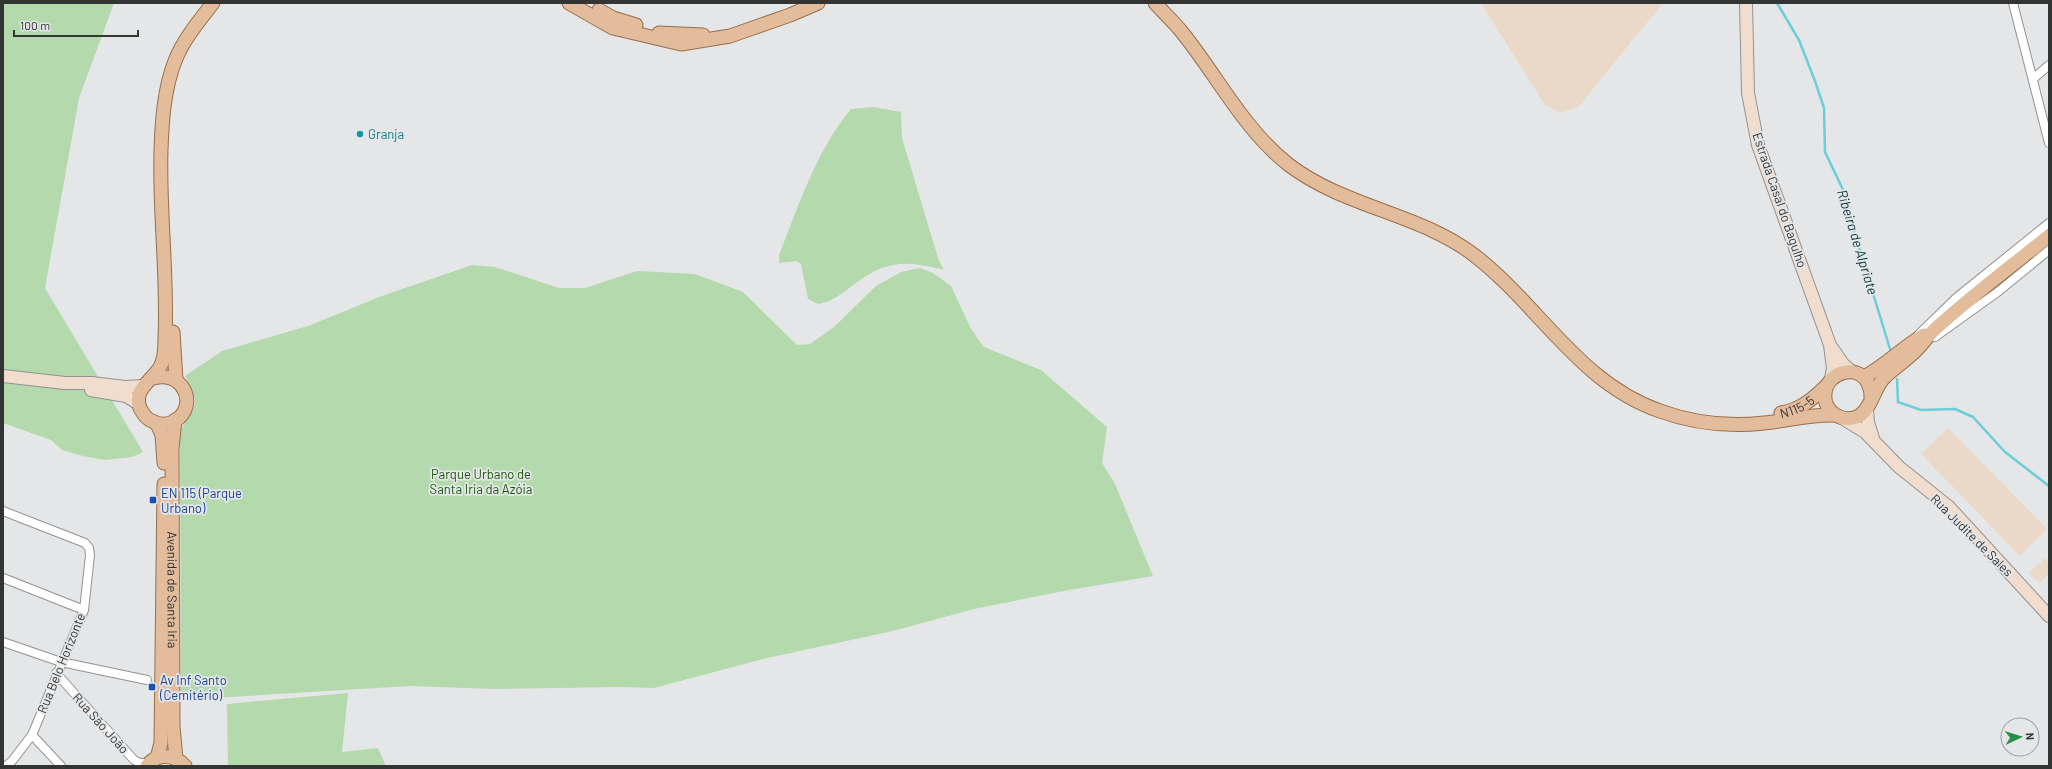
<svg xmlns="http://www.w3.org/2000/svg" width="2052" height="769" viewBox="0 0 2052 769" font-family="Barlow,sans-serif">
  <rect width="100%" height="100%" fill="#e5e6e8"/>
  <path fill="#ead9c8" d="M 1481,3 L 1663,3 L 1578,107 L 1560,113 L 1545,105 Z
    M 1948,428 L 2047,529 L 2020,556 L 1921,454 Z
    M 2045,558 L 2049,562 L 2049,574 L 2039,583 L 2029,573 Z"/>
  <path fill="#b4d9ad" d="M 3,3 L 114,3 L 79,98 L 45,288 L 143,452 L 132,457 L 105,460 L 83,456 L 62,450 L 51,440 L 3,423 Z
    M 873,107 L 901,112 L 902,138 L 938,258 L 944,270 C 904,260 886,260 852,286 C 841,294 832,302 818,304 L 808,299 L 801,264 L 797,261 L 779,263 L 779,255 C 799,205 816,151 851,109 Z
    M 472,265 L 495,267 L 559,288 L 585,288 L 637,271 L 695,274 L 743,292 L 797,345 L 810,344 L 834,327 L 876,286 L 901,272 L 920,268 L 933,273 L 951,286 L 971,329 L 984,347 L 1041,370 L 1107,427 L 1102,463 L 1115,484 L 1153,576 L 1069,590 L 974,609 L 893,631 L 767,658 L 654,688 L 620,687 L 494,689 L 409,686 L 181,700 L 180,431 C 197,403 201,406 185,376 L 222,351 L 311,325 L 379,297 Z
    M 348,693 L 342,752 L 378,748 L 386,766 L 228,766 L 227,704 Z"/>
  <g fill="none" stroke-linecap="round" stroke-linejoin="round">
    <path stroke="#6bced8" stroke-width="2.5" d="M 1777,3 L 1799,40 L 1815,81 L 1824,108 L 1825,152 L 1847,198 L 1854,231 L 1890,349
      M 1897,379 L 1898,402 L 1921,410 L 1955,409 L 1973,417 L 2005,452 L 2049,486"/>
    <g stroke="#919293" stroke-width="10">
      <path id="street" d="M 2013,3 L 2049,143
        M 2033,79 L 2049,65
        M 1918,335 L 1956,298 L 2049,223
        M 1935,337 L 1999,291 L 2049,250
        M 3,511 L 85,543 L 89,548 L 90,555 L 84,610 L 32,735 L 12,761 L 6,766
        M 3,578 L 84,610
        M 3,642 L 61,662 L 147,680
        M 56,673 L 134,760 L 140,763 L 149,763
        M 32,735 L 61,766"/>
    </g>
    <g stroke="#919293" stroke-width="14">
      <path id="secondary" d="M 1746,3 L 1748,93 L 1758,145 L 1830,345 L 1833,368 L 1831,379
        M 1832,348 L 1843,364 L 1851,371
        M 3,376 L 65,383 L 92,383 L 125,387 L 143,386
        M 91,390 L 126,396 L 139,404
        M 1867,409 L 1868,422 L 1873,438
        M 1842,418 L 1865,432 L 1899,467 L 1949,507 L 2049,616"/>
    </g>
    <g stroke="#986f4c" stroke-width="15">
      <g id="primary">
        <path d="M 569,3 L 613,28 L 681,44 L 730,36 L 790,15 L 818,3"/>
        <path d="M 1155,3 C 1163,12 1173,21 1181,31 C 1217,75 1243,129 1289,165 C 1346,208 1419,213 1474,255 C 1539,305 1579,383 1660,411 C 1693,423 1729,427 1764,423 C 1788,421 1810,414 1835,415"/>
        <path d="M 599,10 L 613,18 L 636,25"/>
        <path d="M 659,33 L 703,35"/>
        <path d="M 173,332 L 176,380"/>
        <path d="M 1864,377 C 1886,365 1903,347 1924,335"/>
        <path d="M 150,379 C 182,367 200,405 175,421 C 168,425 159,425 152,421 C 146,419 143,414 140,408 C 133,389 151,382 160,367 C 165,359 165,348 165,338 C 168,276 159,213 161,150 C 162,121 164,89 175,61 C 183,40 199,21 213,3"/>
        <path d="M 1871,398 C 1871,394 1871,390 1869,386 C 1861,362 1826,371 1825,394 C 1823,412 1843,424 1859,416 C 1871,409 1874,389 1883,379 C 1891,370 1903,363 1911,355 C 1920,348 1926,338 1934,330 C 1970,297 2010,267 2049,236"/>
        <path id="s1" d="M 1781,413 C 1800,410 1813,399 1826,386"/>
        <path id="s2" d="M 175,420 L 172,448 L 173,726 L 176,759"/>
        <path d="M 157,424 L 162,435 L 164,463"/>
        <path d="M 157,758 L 161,743 L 164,484"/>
        <path d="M 147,766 C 156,753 175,754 185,766"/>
      </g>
    </g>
    <use href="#street" stroke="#fff" stroke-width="8"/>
    <use href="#secondary" stroke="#f1ddcd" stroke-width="12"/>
    <use href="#primary" stroke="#e2bc9b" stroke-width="13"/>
  </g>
  <circle fill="#0f9aa8" stroke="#e5e6e8" stroke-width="1.5" cx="360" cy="134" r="4"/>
  <g fill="#1a4fb4" stroke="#e5e6e8" stroke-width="1.5">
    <rect x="149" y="496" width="8" height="8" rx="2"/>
    <rect x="148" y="683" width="8" height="8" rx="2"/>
  </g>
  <g text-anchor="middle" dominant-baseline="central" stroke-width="3.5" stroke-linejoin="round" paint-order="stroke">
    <g font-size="13" fill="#0d838f" stroke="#e5e6e8" text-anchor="start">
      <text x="368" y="134">Granja</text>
    </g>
    <g font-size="13" fill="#333434" stroke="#e5e6e8">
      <text transform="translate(1780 200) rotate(71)">Estrada Casal do Bagulho</text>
      <text stroke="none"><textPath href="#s1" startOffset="17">N115-5</textPath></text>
      <text transform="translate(1972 535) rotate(45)">Rua Judite de Sales</text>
      <text stroke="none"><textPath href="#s2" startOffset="170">Avenida de Santa Iria</textPath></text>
      <text transform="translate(61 663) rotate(-68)">Rua Belo Horizonte</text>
      <text transform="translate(101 723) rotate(48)">Rua São João</text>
    </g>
    <g font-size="13" fill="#1b5a0d" stroke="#e5e6e8">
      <text x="481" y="474">Parque Urbano de<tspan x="481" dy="15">Santa Iria da Azóia</tspan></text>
    </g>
    <g font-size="13" fill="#164399" stroke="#e5e6e8" text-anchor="start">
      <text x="161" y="493">EN 115 (Parque<tspan x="161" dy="15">Urbano)</tspan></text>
      <text x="160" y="680">Av Inf Santo<tspan x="160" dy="15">(Cemitério)</tspan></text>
    </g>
    <g font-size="14" font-style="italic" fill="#06383c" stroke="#e5e6e8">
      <text transform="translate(1858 242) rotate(73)">Ribeira de Alpriate</text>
    </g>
  </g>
  <rect width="2052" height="769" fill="none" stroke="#333434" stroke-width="8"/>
  <g transform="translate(2020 737) rotate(86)"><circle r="19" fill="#e5e6e8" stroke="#9e9fa0"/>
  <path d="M0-3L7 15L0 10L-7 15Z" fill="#289149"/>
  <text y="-6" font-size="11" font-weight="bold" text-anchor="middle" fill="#333434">N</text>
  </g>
  <path d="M14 30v6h124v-6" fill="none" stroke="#333434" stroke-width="2"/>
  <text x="20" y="30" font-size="12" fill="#333434" stroke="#e5e6e8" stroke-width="3" paint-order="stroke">100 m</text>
</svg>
